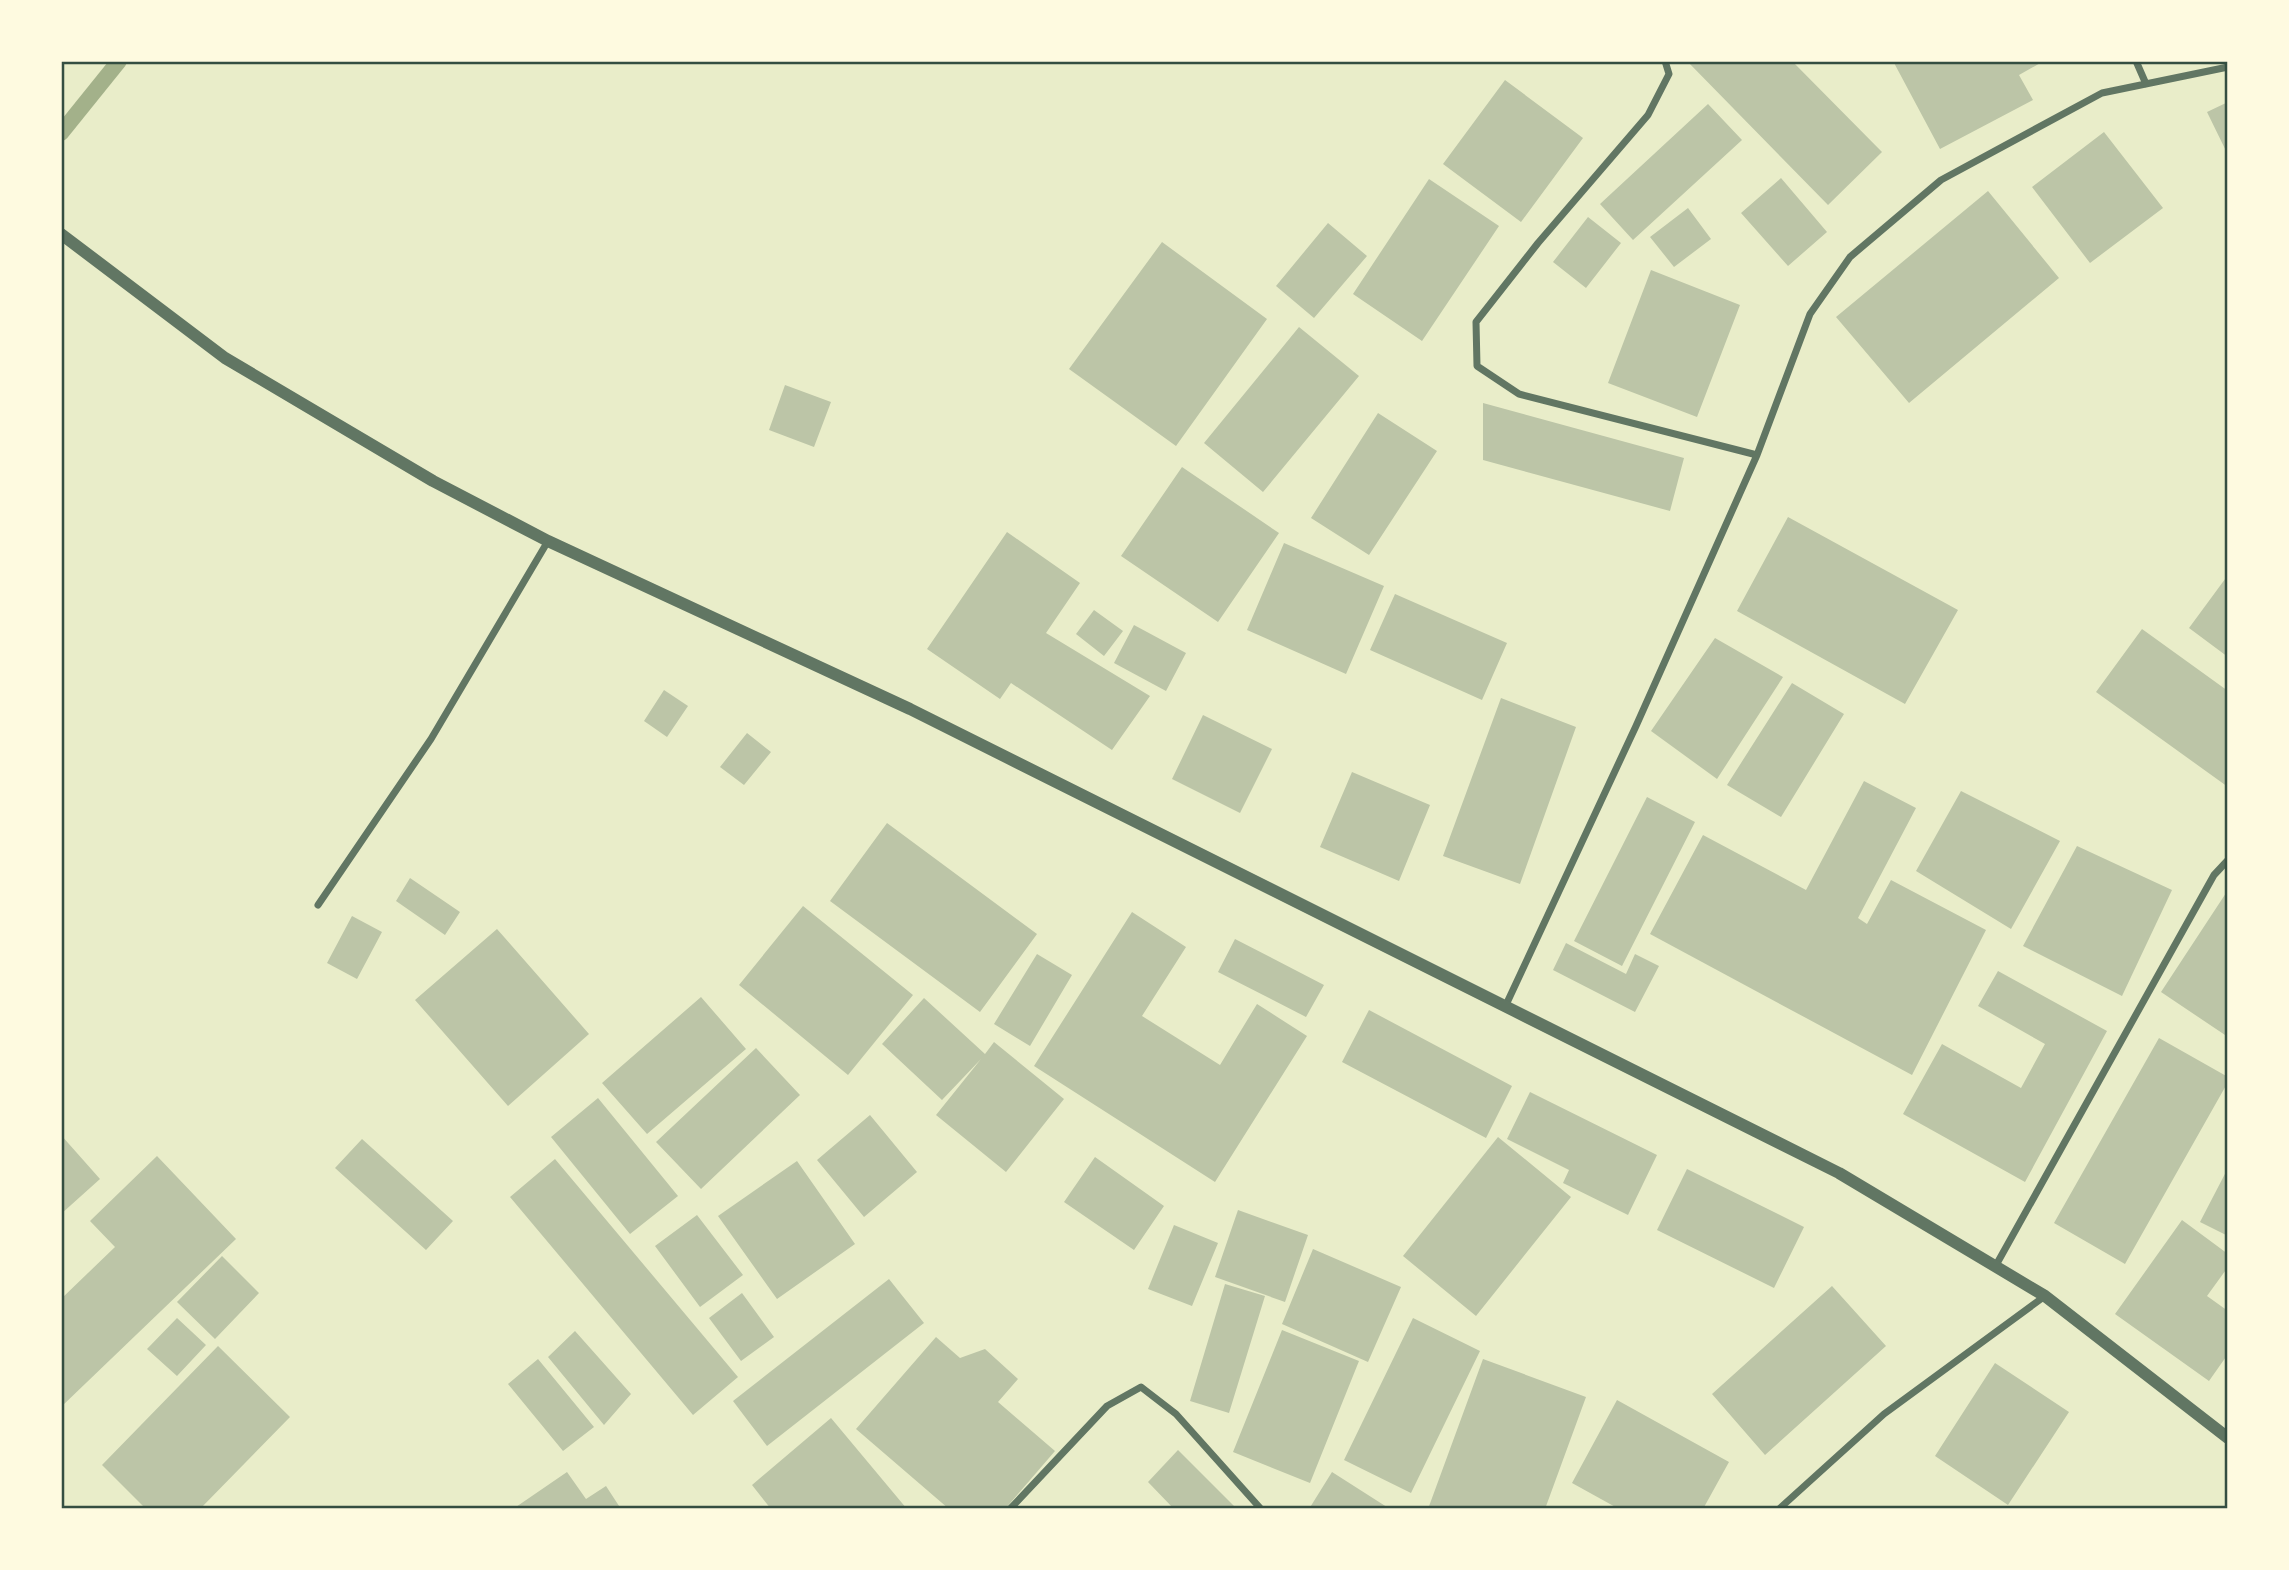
<svg xmlns="http://www.w3.org/2000/svg" width="2289" height="1570" viewBox="0 0 2289 1570" font-family="Arial,sans-serif">
  <rect width="100%" height="100%" fill="#e9edc9"/>
  <g fill="none" stroke-linecap="round" stroke-linejoin="round">
    <path stroke="#a3b18a" stroke-width="16" d="M 61,133 L 119,61"/>
  </g>
  <path fill="#bcc5a7" d="M 1687,61 L 1792,61 L 1882,152 L 1828,205 Z
    M 1893,61 L 2044,61 L 2019,75 L 2033,100 L 1940,149 Z
    M 1505,80 L 1583,138 L 1521,222 L 1443,164 Z
    M 2228,102 L 2228,155 L 2207,112 Z
    M 1708,104 L 1742,140 L 1633,240 L 1600,204 Z
    M 2104,132 L 2163,208 L 2090,263 L 2032,187 Z
    M 1781,178 L 1827,232 L 1788,266 L 1741,213 Z
    M 1429,179 L 1499,226 L 1422,341 L 1353,294 Z
    M 1988,191 L 2059,278 L 1909,403 L 1836,317 Z
    M 1688,208 L 1711,239 L 1674,267 L 1650,237 Z
    M 1588,217 L 1621,243 L 1586,288 L 1553,262 Z
    M 1328,223 L 1367,256 L 1314,318 L 1276,286 Z
    M 1162,242 L 1267,319 L 1176,446 L 1069,369 Z
    M 1651,270 L 1740,305 L 1697,417 L 1608,383 Z
    M 1299,327 L 1359,376 L 1263,492 L 1204,443 Z
    M 785,385 L 831,402 L 814,447 L 769,430 Z
    M 1483,403 L 1684,458 L 1670,511 L 1483,460 Z
    M 1378,413 L 1437,451 L 1369,555 L 1311,518 Z
    M 1182,467 L 1279,533 L 1218,622 L 1121,556 Z
    M 1788,517 L 1958,610 L 1905,704 L 1737,611 Z
    M 1007,532 L 1080,583 L 1046,633 L 1150,696 L 1112,750 L 1011,683 L 1000,699 L 927,649 Z
    M 1284,543 L 1384,586 L 1346,674 L 1247,630 Z
    M 2228,575 L 2228,657 L 2189,628 Z
    M 1395,594 L 1507,643 L 1482,700 L 1370,650 Z
    M 1094,610 L 1123,631 L 1104,656 L 1076,634 Z
    M 1134,625 L 1186,653 L 1166,691 L 1114,663 Z
    M 2142,629 L 2228,691 L 2228,787 L 2096,692 Z
    M 1715,638 L 1783,677 L 1717,779 L 1651,731 Z
    M 1792,683 L 1844,714 L 1781,817 L 1727,785 Z
    M 664,690 L 688,706 L 667,737 L 644,721 Z
    M 1501,698 L 1576,727 L 1520,884 L 1443,856 Z
    M 1203,715 L 1272,749 L 1240,813 L 1172,779 Z
    M 747,733 L 771,752 L 744,785 L 720,767 Z
    M 1352,772 L 1430,805 L 1399,881 L 1320,847 Z
    M 1864,781 L 1916,808 L 1858,918 L 1867,924 L 1891,880 L 1986,930 L 1912,1075 L 1650,934 L 1703,835 L 1806,890 Z
    M 1961,791 L 2060,841 L 2011,929 L 1916,871 Z
    M 1647,797 L 1695,822 L 1622,966 L 1574,941 Z
    M 887,823 L 1037,934 L 980,1012 L 830,901 Z
    M 2077,846 L 2172,890 L 2122,996 L 2023,946 Z
    M 410,878 L 460,912 L 445,935 L 396,901 Z
    M 2228,890 L 2228,1037 L 2161,992 Z
    M 803,906 L 913,995 L 848,1075 L 739,985 Z
    M 1132,912 L 1186,947 L 1142,1016 L 1220,1065 L 1257,1004 L 1307,1036 L 1215,1182 L 1034,1066 Z
    M 352,916 L 382,932 L 357,979 L 327,963 Z
    M 497,929 L 589,1034 L 508,1106 L 415,1000 Z
    M 1235,939 L 1324,985 L 1306,1017 L 1218,972 Z
    M 1566,943 L 1626,974 L 1635,954 L 1659,966 L 1635,1012 L 1553,970 Z
    M 1037,954 L 1072,975 L 1030,1046 L 994,1024 Z
    M 1998,971 L 2107,1031 L 2025,1182 L 1903,1114 L 1942,1044 L 2021,1088 L 2045,1044 L 1978,1006 Z
    M 701,997 L 746,1049 L 647,1134 L 602,1083 Z
    M 924,998 L 985,1054 L 994,1042 L 1064,1099 L 1006,1172 L 936,1115 L 981,1059 L 942,1100 L 882,1044 Z
    M 1369,1010 L 1512,1086 L 1486,1138 L 1342,1062 Z
    M 2159,1038 L 2228,1077 L 2228,1082 L 2125,1264 L 2054,1223 Z
    M 756,1048 L 800,1095 L 701,1189 L 656,1142 Z
    M 1530,1092 L 1657,1155 L 1628,1215 L 1563,1183 L 1569,1170 L 1507,1139 Z
    M 598,1098 L 678,1196 L 630,1234 L 551,1137 Z
    M 870,1115 L 917,1172 L 864,1217 L 817,1160 Z
    M 61,1135 L 100,1179 L 61,1214 Z
    M 1498,1137 L 1571,1197 L 1476,1316 L 1403,1256 Z
    M 362,1139 L 453,1221 L 426,1250 L 335,1168 Z
    M 157,1156 L 236,1239 L 61,1407 L 61,1299 L 115,1247 L 90,1221 Z
    M 1095,1157 L 1164,1206 L 1134,1250 L 1064,1202 Z
    M 555,1159 L 738,1377 L 693,1415 L 510,1197 Z
    M 797,1161 L 855,1244 L 777,1299 L 718,1216 Z
    M 2228,1168 L 2228,1236 L 2200,1222 Z
    M 1687,1169 L 1804,1227 L 1774,1288 L 1657,1230 Z
    M 1238,1210 L 1308,1235 L 1285,1302 L 1215,1277 Z
    M 697,1215 L 743,1275 L 700,1307 L 655,1246 Z
    M 2182,1220 L 2228,1254 L 2228,1267 L 2207,1296 L 2228,1311 L 2228,1354 L 2209,1381 L 2115,1314 Z
    M 1174,1225 L 1218,1243 L 1192,1306 L 1148,1289 Z
    M 1313,1249 L 1401,1287 L 1368,1362 L 1282,1324 Z
    M 222,1256 L 259,1293 L 215,1339 L 177,1302 Z
    M 889,1279 L 924,1323 L 767,1446 L 733,1401 Z
    M 1225,1284 L 1265,1296 L 1229,1413 L 1190,1401 Z
    M 1832,1286 L 1886,1346 L 1765,1455 L 1712,1394 Z
    M 742,1293 L 774,1337 L 741,1361 L 709,1318 Z
    M 177,1318 L 206,1345 L 177,1376 L 147,1349 Z
    M 1413,1318 L 1480,1351 L 1411,1493 L 1344,1460 Z
    M 1282,1330 L 1359,1361 L 1310,1483 L 1233,1452 Z
    M 575,1331 L 631,1394 L 604,1425 L 548,1357 Z
    M 936,1337 L 960,1358 L 985,1349 L 1018,1379 L 998,1402 L 1055,1451 L 1005,1509 L 949,1509 L 856,1429 Z
    M 218,1346 L 290,1417 L 200,1509 L 146,1509 L 102,1465 Z
    M 538,1359 L 594,1427 L 563,1451 L 508,1384 Z
    M 1483,1359 L 1586,1397 L 1545,1509 L 1428,1509 Z
    M 1995,1363 L 2069,1412 L 2008,1505 L 1935,1456 Z
    M 1617,1400 L 1729,1462 L 1703,1509 L 1619,1509 L 1572,1483 Z
    M 831,1418 L 907,1509 L 771,1509 L 752,1485 Z
    M 1178,1450 L 1237,1509 L 1174,1509 L 1148,1482 Z
    M 567,1472 L 586,1499 L 606,1486 L 621,1509 L 513,1509 Z
    M 1332,1472 L 1390,1509 L 1309,1509 Z"/>
  <g fill="none" stroke-linecap="round" stroke-linejoin="round">
    <path stroke="#617663" stroke-width="7" d="M 1665,61 L 1669,74 L 1648,115 L 1538,243 L 1476,322 L 1477,366 L 1519,394 L 1757,455
      M 2136,61 L 2146,84
      M 318,905 L 431,739 L 548,541
      M 1505,1007 L 1636,726 L 1757,455 L 1810,314 L 1850,257 L 1941,180 L 2102,93 L 2228,67
      M 1995,1267 L 2214,875 L 2228,860
      M 1010,1509 L 1107,1406 L 1141,1387 L 1176,1414 L 1261,1509
      M 1779,1509 L 1884,1414 L 2045,1296"/>
    <path stroke="#617663" stroke-width="12" d="M 61,234 L 225,358 L 433,481 L 548,541 L 910,709 L 1839,1173 L 2045,1296 L 2228,1438"/>
  </g>
  <rect width="2289" height="1570" fill="none" stroke="#fefae0" stroke-width="126"/>
  <rect x="63" y="63" width="2163" height="1444" fill="none" stroke="#344e41" stroke-width="2.5"/>
</svg>
